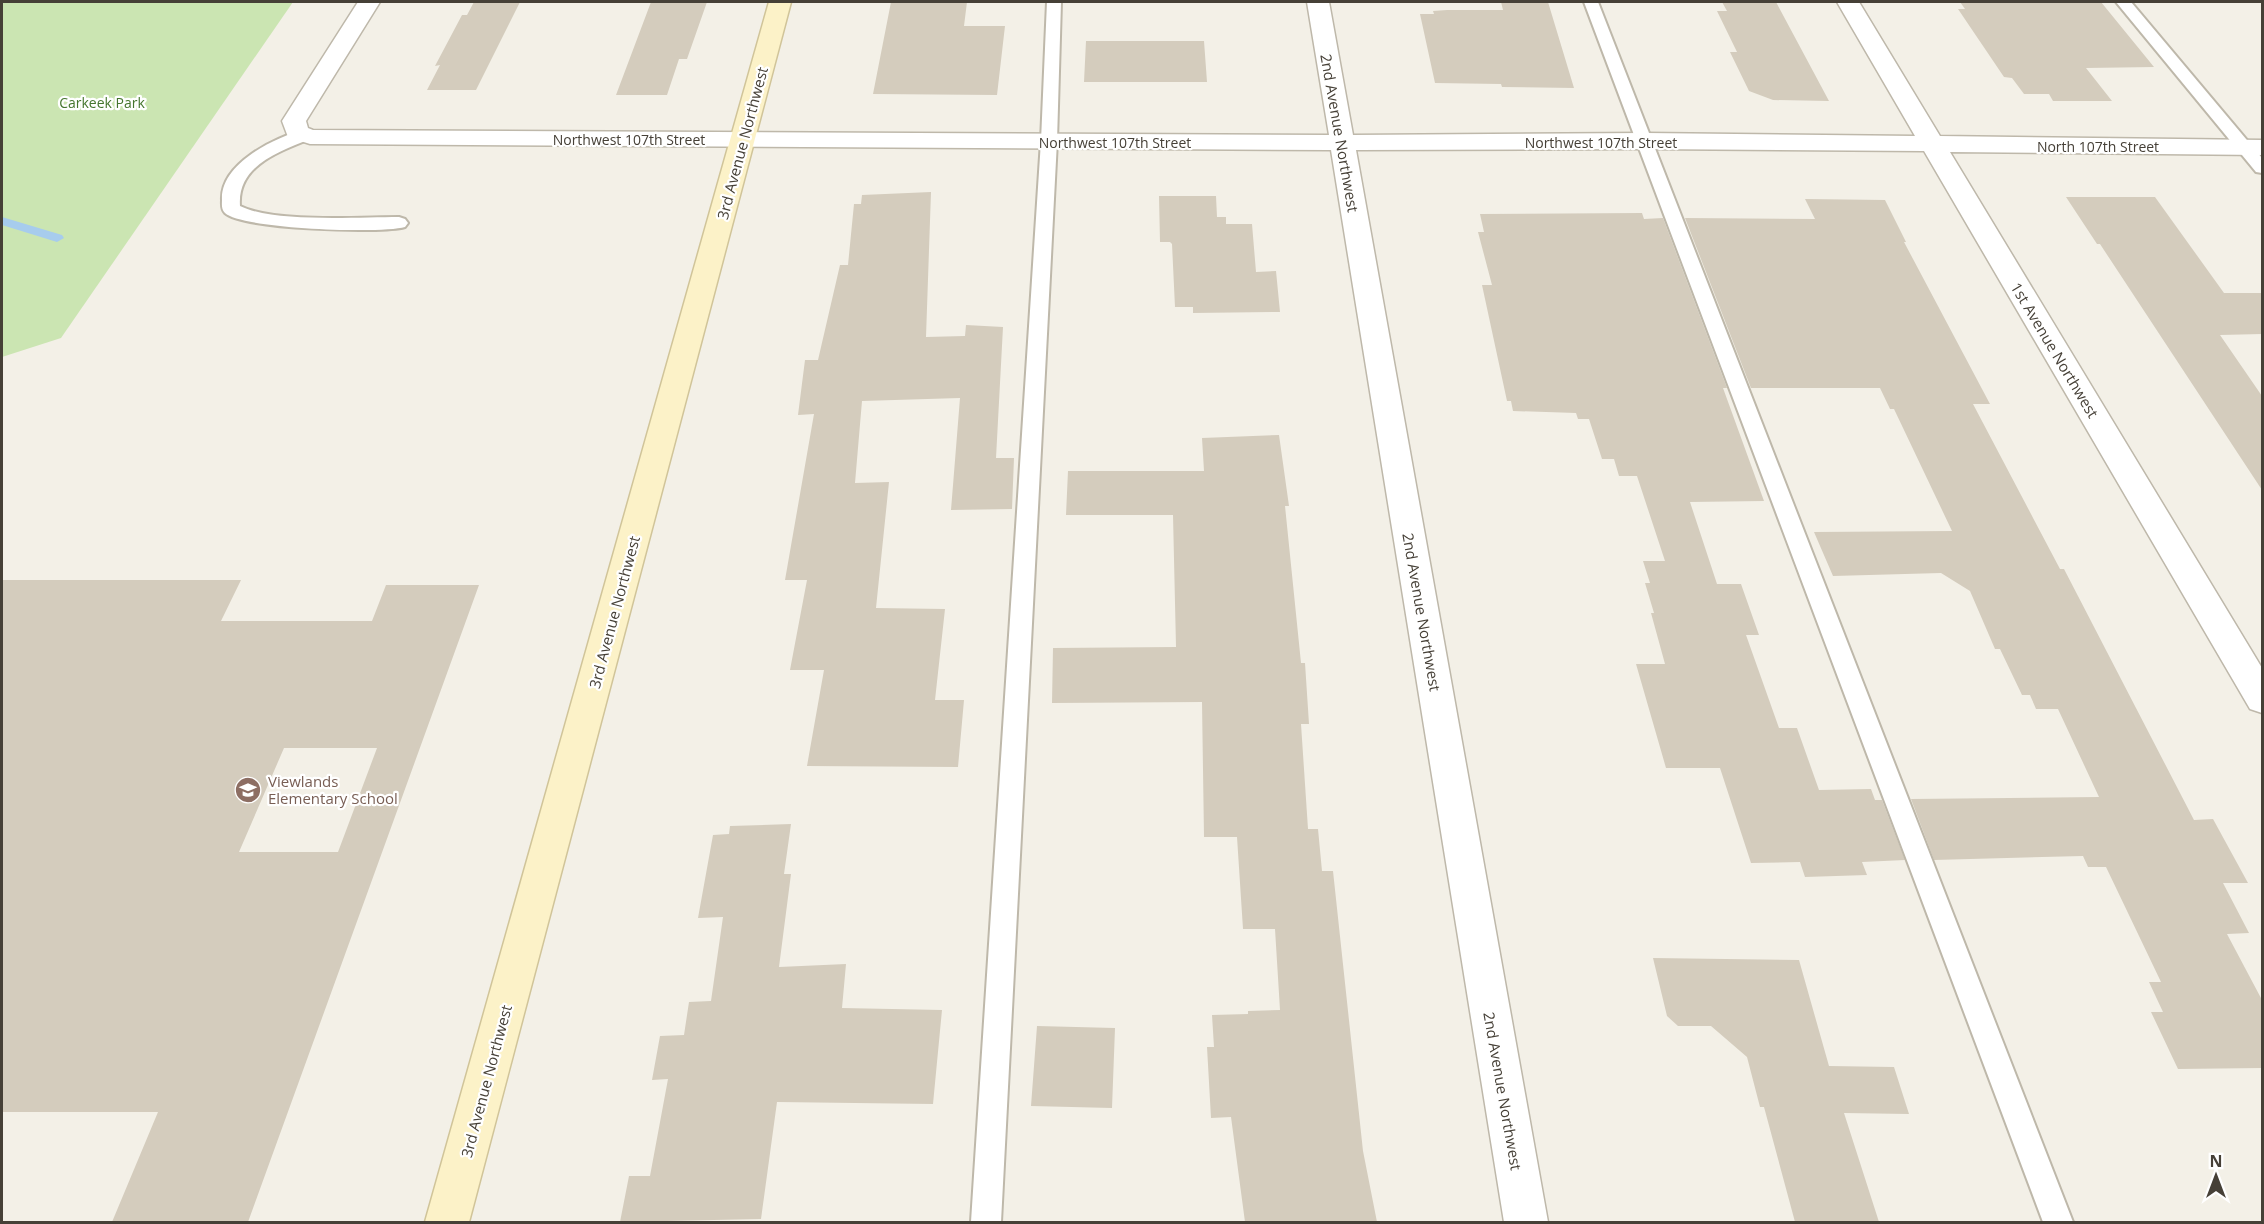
<svg xmlns="http://www.w3.org/2000/svg" width="2264" height="1224" viewBox="0 0 2264 1224" font-family="'Open Sans',sans-serif">
  <rect width="100%" height="100%" fill="#f3f0e7"/>
  <path fill="#cbe5b2" d="M 2,2 L 293,2 L 61,338 L 2,357 Z"/>
  <g fill="none" stroke-linecap="round" stroke-linejoin="round">
    <path fill="#a7cced" fill-rule="evenodd" d="M 2,217 L 62,235 L 64,238 L 57,242 L 2,225 Z"/>
  </g>
  <path fill="#d4ccbd" fill-rule="evenodd" d="M 474,2 L 520,2 L 476,90 L 427,90 L 440,65 L 435,66 L 462,15 L 467,15 Z
    M 651,2 L 707,2 L 687,59 L 679,59 L 667,95 L 616,95 Z
    M 891,2 L 967,2 L 964,26 L 1005,26 L 997,95 L 873,94 Z
    M 1501,2 L 1548,2 L 1574,88 L 1502,87 L 1501,84 L 1435,83 L 1420,14 L 1434,14 L 1433,11 L 1447,10 L 1503,10 Z
    M 1722,2 L 1776,2 L 1829,101 L 1773,100 L 1749,91 L 1730,52 L 1737,52 L 1717,11 L 1727,11 Z
    M 1960,2 L 2101,2 L 2154,67 L 2086,68 L 2112,101 L 2053,101 L 2049,94 L 2024,94 L 2012,78 L 2004,77 L 1958,9 L 1965,9 Z
    M 1086,41 L 1204,41 L 1207,82 L 1084,82 Z
    M 931,192 L 926,337 L 965,336 L 966,325 L 1003,327 L 996,458 L 1014,458 L 1012,509 L 951,510 L 960,398 L 862,401 L 855,483 L 889,482 L 876,608 L 945,609 L 935,700 L 964,700 L 958,767 L 807,766 L 824,670 L 790,670 L 807,580 L 785,580 L 814,414 L 798,415 L 805,360 L 818,360 L 840,265 L 848,265 L 854,204 L 861,204 L 862,195 Z
    M 1159,196 L 1216,196 L 1217,217 L 1226,217 L 1226,224 L 1252,224 L 1256,272 L 1276,271 L 1280,312 L 1193,313 L 1193,307 L 1175,307 L 1172,244 L 1170,242 L 1160,242 Z
    M 2066,197 L 2155,197 L 2224,293 L 2262,293 L 2262,334 L 2220,335 L 2262,396 L 2262,490 L 2100,244 L 2097,244 Z
    M 1805,199 L 1885,200 L 1906,242 L 1904,242 L 1990,404 L 1973,404 L 2060,569 L 2064,569 L 2194,820 L 2213,819 L 2248,883 L 2223,883 L 2249,933 L 2227,934 L 2262,1000 L 2262,1068 L 2178,1069 L 2151,1012 L 2163,1012 L 2149,982 L 2161,982 L 2106,867 L 2088,867 L 2083,856 L 1934,860 L 1911,799 L 2099,797 L 2058,709 L 2036,709 L 2030,695 L 2022,695 L 2000,649 L 1995,649 L 1970,591 L 1941,573 L 1833,576 L 1814,532 L 1952,531 L 1894,409 L 1890,409 L 1880,388 L 1751,388 L 1685,218 L 1815,219 Z
    M 1642,213 L 1644,219 L 1663,218 L 1727,388 L 1723,388 L 1764,501 L 1690,502 L 1717,584 L 1741,584 L 1759,635 L 1746,635 L 1779,728 L 1797,728 L 1819,790 L 1871,789 L 1875,800 L 1882,800 L 1905,860 L 1862,862 L 1867,875 L 1805,877 L 1800,862 L 1751,863 L 1720,768 L 1666,768 L 1636,664 L 1665,664 L 1651,613 L 1654,613 L 1645,583 L 1650,583 L 1643,561 L 1665,561 L 1637,476 L 1619,476 L 1614,459 L 1602,459 L 1589,419 L 1578,419 L 1576,413 L 1513,411 L 1511,401 L 1507,401 L 1482,285 L 1492,285 L 1478,232 L 1484,232 L 1480,214 Z
    M 1279,435 L 1289,506 L 1285,506 L 1301,663 L 1305,663 L 1309,724 L 1301,724 L 1308,829 L 1318,829 L 1322,871 L 1333,871 L 1363,1151 L 1377,1222 L 1245,1222 L 1231,1117 L 1211,1118 L 1207,1047 L 1214,1047 L 1212,1015 L 1248,1014 L 1248,1011 L 1280,1010 L 1275,929 L 1243,929 L 1237,837 L 1204,837 L 1202,702 L 1052,703 L 1053,648 L 1176,647 L 1173,515 L 1066,515 L 1068,471 L 1204,471 L 1202,438 Z
    M 2,580 L 241,580 L 221,621 L 372,621 L 386,585 L 479,585 L 248,1222 L 112,1222 L 158,1112 L 2,1112 ZM 284,748 L 377,748 L 338,852 L 239,852 Z
    M 791,824 L 784,874 L 791,874 L 779,967 L 846,964 L 842,1008 L 942,1010 L 933,1104 L 777,1102 L 761,1219 L 620,1222 L 629,1176 L 650,1176 L 668,1079 L 652,1080 L 660,1036 L 684,1035 L 689,1002 L 711,1001 L 723,917 L 698,918 L 713,835 L 729,834 L 730,826 Z
    M 1653,958 L 1799,960 L 1829,1066 L 1894,1067 L 1909,1114 L 1844,1113 L 1879,1222 L 1795,1222 L 1764,1107 L 1760,1107 L 1747,1057 L 1711,1026 L 1678,1026 L 1667,1016 Z
    M 1037,1026 L 1115,1028 L 1112,1108 L 1031,1106 Z"/>
  <g fill="none" stroke-linecap="round" stroke-linejoin="round">
    <g stroke="#beb8aa" stroke-width="4">
      <path id="lane" d="M 1047,2 L 1061,2 L 1057,141 L 1001,1222 L 971,1222 L 1041,141 Z
        M 1584,2 L 1598,2 L 2073,1222 L 2043,1222 Z
        M 2116,2 L 2131,2 L 2262,158 L 2262,173 L 2256,172 Z
        M 304,130 L 310,131 L 312,135 L 310,139 C 278,152 237,166 240,206 C 274,223 358,217 399,217 L 405,219 L 408,223 L 405,227 C 381,234 242,229 225,213 C 221,209 222,204 222,200 C 220,164 275,137 304,130 Z"/>
    </g>
    <g stroke="#beb8aa" stroke-width="3">
      <path id="street" d="M 358,2 L 380,2 L 306,121 L 308,128 L 313,130 L 1329,135 L 1307,2 L 1329,2 L 1353,135 L 1646,133 L 1915,136 L 1837,2 L 1859,2 L 1940,136 L 2262,140 L 2262,155 L 1950,152 L 2262,668 L 2262,713 L 2250,709 L 1924,151 L 1646,149 L 1356,150 L 1548,1222 L 1504,1222 L 1331,150 L 310,144 L 288,137 L 282,121 Z"/>
    </g>
    <g stroke="#d0c499" stroke-width="3">
      <path id="secondary" d="M 769,2 L 791,2 L 469,1222 L 425,1222 Z"/>
    </g>
    <use href="#lane" fill="#fff" fill-rule="evenodd"/>
    <use href="#street" fill="#fff" fill-rule="evenodd"/>
    <use href="#secondary" fill="#fcf2c8" fill-rule="evenodd"/>
  </g>
  <defs>
    <g id="school-disc" transform="scale(1.35)"><circle r="9.5" fill="#8d6e63" stroke="#fff"/><path d="M0-5L7-2L0 1L-7-2ZM-4 1L0 2.5L4 1V4Q0 6-4 4Z" fill="#fff"/></g>
  </defs>
  <g fill-rule="evenodd">
    <use href="#school-disc" x="248" y="790"/>
  </g>
  <g text-anchor="middle" dominant-baseline="central" stroke-width="4.5" stroke-linejoin="round" paint-order="stroke">
    <g font-size="14" fill="#44752d" stroke="#fff">
      <text x="102" y="102">Carkeek Park</text>
    </g>
    <g font-size="14" fill="#464037" stroke="#fff">
      <text x="629" y="139">Northwest 107th Street</text>
      <text x="1115" y="142">Northwest 107th Street</text>
      <text x="1601" y="142">Northwest 107th Street</text>
      <text x="2098" y="146">North 107th Street</text>
    </g>
    <g font-size="15" fill="#464037" stroke="#fff">
      <text transform="translate(1340 133) rotate(80)">2nd Avenue Northwest</text>
      <text transform="translate(742 143) rotate(-75)">3rd Avenue Northwest</text>
      <text transform="translate(2055 350) rotate(59)">1st Avenue Northwest</text>
      <text transform="translate(614 612) rotate(-75)">3rd Avenue Northwest</text>
      <text transform="translate(1422 612) rotate(80)">2nd Avenue Northwest</text>
      <text transform="translate(486 1081) rotate(-75)">3rd Avenue Northwest</text>
      <text transform="translate(1503 1091) rotate(80)">2nd Avenue Northwest</text>
    </g>
    <g font-size="15" fill="#785e54" stroke="#fff" text-anchor="start">
      <text x="268" y="781">Viewlands<tspan x="268" dy="17">Elementary School</tspan></text>
    </g>
  </g>
  <rect width="2264" height="1224" fill="none" stroke="#464037" stroke-width="6"/>
  <g transform="translate(2216 1176)" stroke="#ffffff" stroke-width="4.5" paint-order="stroke">
  <path d="M0-4.5L10 22L0 15L-10 22Z" fill="#464037"/>
  <text y="-9" font-size="16" font-weight="bold" text-anchor="middle" fill="#464037">N</text>
  </g>
</svg>
